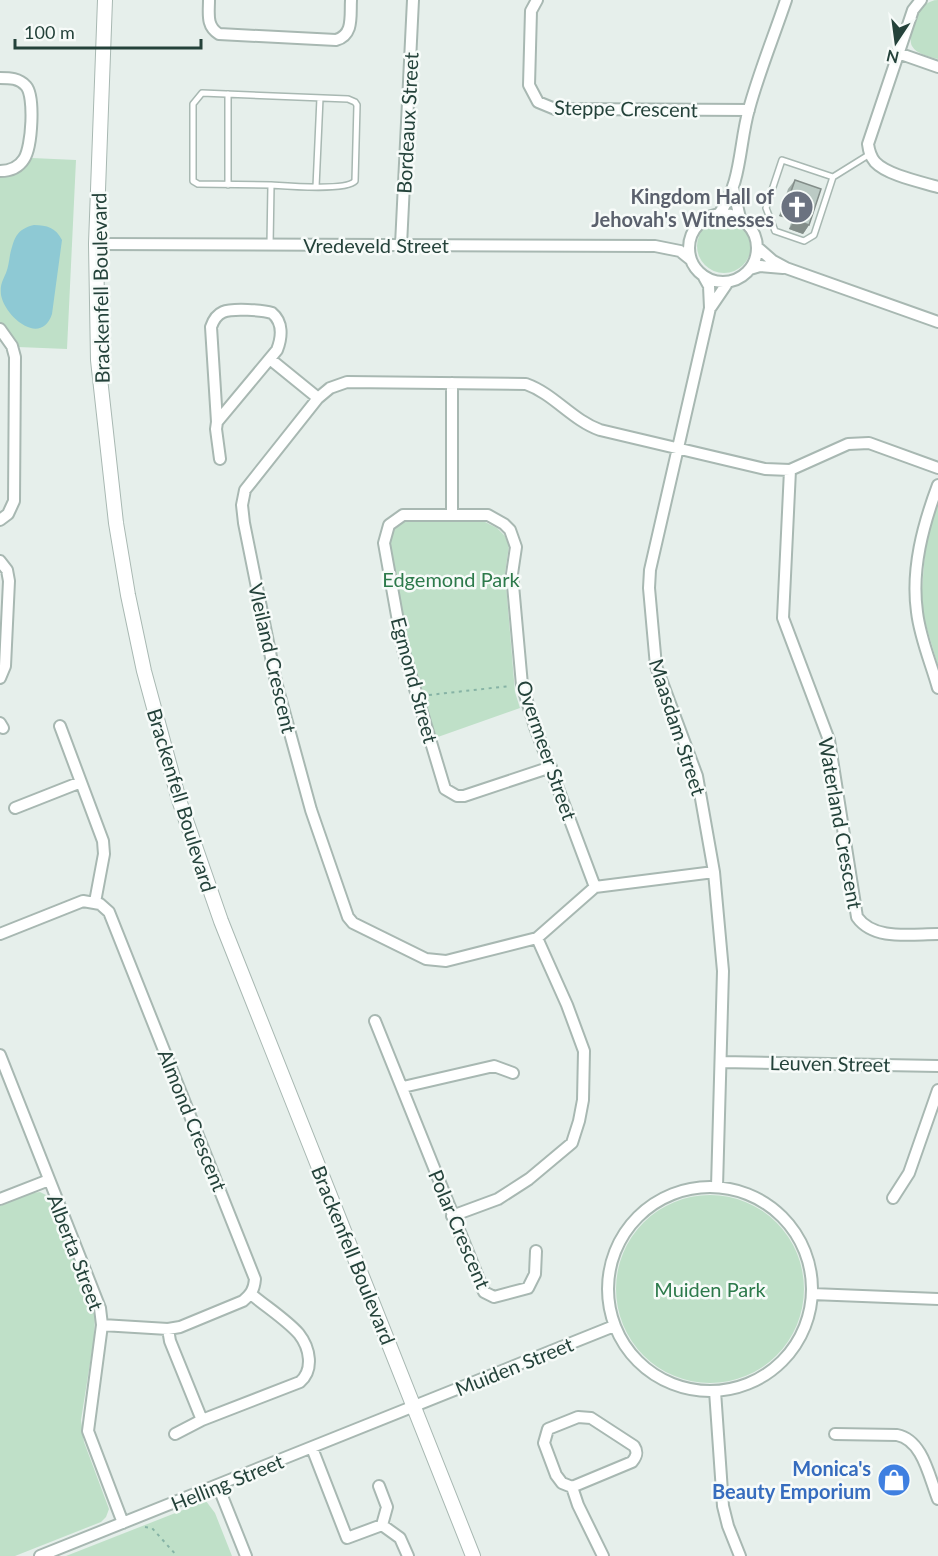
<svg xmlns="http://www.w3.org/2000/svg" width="938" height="1556" viewBox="0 0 938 1556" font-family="Lato,sans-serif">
  <rect width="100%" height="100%" fill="#e6efeb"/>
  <path fill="#bfe0c8" d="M 938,0 L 938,59 C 930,57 916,54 912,46 C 907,37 917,12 924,5 C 929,2 933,0 938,0 Z
    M 32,158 L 76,160 L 67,349 L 18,347 L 0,323 L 0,177 L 19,171 Z
    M697 246a27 27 0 1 1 54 0a27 27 0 1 1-54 0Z
    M 938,502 L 938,666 L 923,615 L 921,602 L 926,539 Z
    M 405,521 L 485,522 L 497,528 L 505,536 L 509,546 L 505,573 L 515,692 L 520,708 L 435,738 L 411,659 L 388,545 L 393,528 Z
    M 40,1192 L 48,1196 L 51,1200 L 89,1296 L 95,1317 L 94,1338 L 81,1420 L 84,1442 L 109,1509 L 106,1517 L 101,1522 L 15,1556 L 0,1556 L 0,1206 L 32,1193 Z
    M616 1289a94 94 0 1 1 188 0a94 94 0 1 1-188 0Z
    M 206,1501 L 215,1513 L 232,1556 L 66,1556 Z"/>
  <path fill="#8ec9d4" d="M 34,225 C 47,225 56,228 62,240 L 52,314 C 41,347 5,317 1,295 C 0,285 2,282 6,273 C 8,268 9,261 10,255 C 14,239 16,229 34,225 Z"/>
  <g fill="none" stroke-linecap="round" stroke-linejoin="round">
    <g stroke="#a8b8b2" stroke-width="8">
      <path id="service" d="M 228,94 L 228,185
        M 833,177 L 782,160 L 766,208 L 775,231 L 804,241 L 814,235 L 833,177 L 870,154
        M 316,187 L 320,98
        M 270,245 L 271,185 L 198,184 L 193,181 L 193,104 L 202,93 L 348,99 L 355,102 L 357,105 L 355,181 C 347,191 286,186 271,185"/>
    </g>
    <g stroke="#a8b8b2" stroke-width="14">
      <path id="minor" d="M 209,0 C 209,14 206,26 219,34 L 336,40 C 354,35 350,16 351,0
        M 537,0 L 531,11 L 529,85 L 538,102 L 555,109 L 749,110
        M 921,0 L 913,10 L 868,144 C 869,151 870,156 875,162 C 887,175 921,182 938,187
        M 898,53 L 938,67
        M 0,78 C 10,78 19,78 26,86 C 35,96 32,147 24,159 C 19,167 10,171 0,171
        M 733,188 L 740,218
        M689 248a34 34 0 1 1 68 0a34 34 0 1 1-68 0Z
        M 719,214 C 742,184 739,143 749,109 C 759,72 774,36 786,0
        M 96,244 L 655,246 L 680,251 L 690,259
        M 401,245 L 413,0
        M 757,247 L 773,261 L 786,268 L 938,322
        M 750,269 L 760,266 L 783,268
        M 704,277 L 709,286 L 710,308 L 650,570 L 649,588 L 656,666 L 697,776 L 714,872 L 723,971 L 717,1187
        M 711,307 L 728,282
        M 0,329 L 12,346 L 15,357 L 14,501 L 8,514 L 0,520
        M 270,359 L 318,398
        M 217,422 L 277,350 C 282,337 283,322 272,313 C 263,310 232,308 223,312 C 216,315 213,321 211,327 L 217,422 L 216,429 L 220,459
        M 790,470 L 783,618 L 829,740 L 857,917 C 874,941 911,934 938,934
        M 938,485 C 923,525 911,569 917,612 C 920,638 931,663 938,688
        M 452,515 L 452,383
        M 0,561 L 7,570 L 9,581 L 5,666 L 0,678
        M 0,723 L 3,728
        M 60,726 L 103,841 L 104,854 L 95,902
        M 551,767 L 464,796 L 457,796 L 445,789 L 403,649 L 384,543 L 389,525 L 403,515 L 488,515 L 504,524 L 510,530 L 516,547 L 512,574 L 522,685 L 535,727 L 595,887
        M 15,808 L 81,782
        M 714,872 L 595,887 L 537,938 L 446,961 L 426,959 L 353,923 L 348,917 L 311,810 L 276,682 L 244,523 L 242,505 L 245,490 L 318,398 L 330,388 L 347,382 L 526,384 C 554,394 572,420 600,430 L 765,469 L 790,470 L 848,444 L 869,443 L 938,468
        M 0,934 L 83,901 L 100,904 L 109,912 L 255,1279 C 254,1290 251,1294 243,1301 L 180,1327 L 168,1329 L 102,1325
        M 375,1021 L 484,1292 L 494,1297 L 528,1288 L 535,1274 L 536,1251
        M 0,1055 L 100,1308 L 102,1325 L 88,1431 L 123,1523
        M 721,1062 L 938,1066
        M 403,1087 L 494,1066 L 513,1073
        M608 1289a102 102 0 1 1 204 0a102 102 0 1 1-204 0Z
        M 893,1198 L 909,1173 L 938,1090
        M 0,1199 L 49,1180
        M 452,1216 L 498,1199 L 529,1179 L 572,1143 L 579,1121 L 583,1100 L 584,1051 L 567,1005 L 537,938
        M 812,1294 L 938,1299
        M 168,1329 L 170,1341 L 202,1420 L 300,1382 C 314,1370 310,1348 299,1334 C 287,1320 265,1306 251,1294
        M 715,1391 L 723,1506 L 728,1526 L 740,1556
        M 175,1434 L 202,1420
        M 835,1434 L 897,1435 C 923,1440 929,1477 938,1499
        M 312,1448 L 347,1538 L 382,1525 L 387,1507 L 379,1486
        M 218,1486 L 246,1556
        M 572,1487 L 562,1483 L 556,1475 L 544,1443 L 548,1429 L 578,1417 L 591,1418 L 634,1446 C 638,1452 637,1456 632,1462 L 572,1487 L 578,1505 L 603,1556
        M 382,1525 L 400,1538 L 408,1556
        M 40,1556 L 614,1326"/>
    </g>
    <g stroke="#a8b8b2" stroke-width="16">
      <path id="tertiary" d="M 105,0 L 96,244 L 98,360 L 116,523 L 128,595 L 144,671 L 179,800 L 221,921 L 473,1556"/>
    </g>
    <path stroke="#86b3a5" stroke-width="2" stroke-dasharray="3 4.5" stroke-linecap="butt" d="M 429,695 L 510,686
      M 145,1527 L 152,1528 L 177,1556"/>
    <use href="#service" stroke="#fff" stroke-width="5"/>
    <use href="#minor" stroke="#fff" stroke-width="10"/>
    <use href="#tertiary" stroke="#fff" stroke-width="14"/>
  </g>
  <path fill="#a1aea9" d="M 795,180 L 809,225 L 803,234 L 789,229 L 792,220 L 779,216 L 788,189 Z"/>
  <path fill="#838d89" d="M 786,206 L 798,211 L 792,220 L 779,216 Z
    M 795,220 L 809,225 L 803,234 L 789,229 Z"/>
  <path fill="#bbcac4" stroke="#838d89" stroke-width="1.5" d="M 795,180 L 821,189 L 809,225 L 795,220 L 798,211 L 786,206 Z"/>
  <defs>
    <g id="church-disc" transform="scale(1.725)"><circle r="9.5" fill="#6b7280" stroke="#f7fbf9"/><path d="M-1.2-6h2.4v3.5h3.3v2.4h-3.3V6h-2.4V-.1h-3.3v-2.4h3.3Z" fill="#fff"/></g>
    <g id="shop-disc" transform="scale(1.725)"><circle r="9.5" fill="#3f7fe0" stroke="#f7fbf9"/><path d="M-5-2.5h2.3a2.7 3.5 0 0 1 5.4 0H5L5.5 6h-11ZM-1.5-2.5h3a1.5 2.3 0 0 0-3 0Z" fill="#fff"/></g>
  </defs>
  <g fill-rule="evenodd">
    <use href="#church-disc" x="797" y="207"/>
    <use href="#shop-disc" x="894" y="1480"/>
  </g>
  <g text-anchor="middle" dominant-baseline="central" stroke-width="5" stroke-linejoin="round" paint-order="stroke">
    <g font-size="20" fill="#24423a" stroke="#f7fbf9">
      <text transform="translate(626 108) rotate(1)">Steppe Crescent</text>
      <text transform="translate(407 123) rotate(-87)">Bordeaux Street</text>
      <text x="376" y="245">Vredeveld Street</text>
      <text transform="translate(100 288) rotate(-91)">Brackenfell Boulevard</text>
      <text transform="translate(273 658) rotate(77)">Vleiland Crescent</text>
      <text transform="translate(415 680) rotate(75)">Egmond Street</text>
      <text transform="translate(678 727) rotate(72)">Maasdam Street</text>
      <text transform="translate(547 750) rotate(71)">Overmeer Street</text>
      <text transform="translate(182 800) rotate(73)">Brackenfell Boulevard</text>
      <text transform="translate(841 823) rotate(80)">Waterland Crescent</text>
      <text transform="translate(830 1063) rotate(1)">Leuven Street</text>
      <text transform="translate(193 1120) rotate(68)">Almond Crescent</text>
      <text transform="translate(460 1229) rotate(67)">Polar Crescent</text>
      <text transform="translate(76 1252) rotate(69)">Alberta Street</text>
      <text transform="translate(354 1255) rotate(68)">Brackenfell Boulevard</text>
      <text transform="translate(514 1366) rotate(-22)">Muiden Street</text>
      <text transform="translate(227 1482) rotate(-22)">Helling Street</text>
    </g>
    <g font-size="20" font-weight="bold" fill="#5b616d" stroke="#f7fbf9" text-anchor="end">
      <text x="774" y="196">Kingdom Hall of<tspan x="774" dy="23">Jehovah's Witnesses</tspan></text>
    </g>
    <g font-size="20" fill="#2d7a4b" stroke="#f7fbf9">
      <text x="451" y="579">Edgemond Park</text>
      <text x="710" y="1289">Muiden Park</text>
    </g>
    <g font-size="20" font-weight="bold" fill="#366cbe" stroke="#f7fbf9" text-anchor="end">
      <text x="871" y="1468">Monica's<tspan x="871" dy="23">Beauty Emporium</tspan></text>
    </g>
  </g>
  <g transform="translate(896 42) rotate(193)" stroke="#f7fbf9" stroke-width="4.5" paint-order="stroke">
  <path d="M0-4.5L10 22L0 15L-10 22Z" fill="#24423a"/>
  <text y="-9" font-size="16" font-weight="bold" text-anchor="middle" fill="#24423a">N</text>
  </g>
  <path d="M15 39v9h186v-9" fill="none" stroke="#24423a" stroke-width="3"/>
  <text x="24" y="39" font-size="18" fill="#24423a" stroke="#f7fbf9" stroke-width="4.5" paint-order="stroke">100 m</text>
</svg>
